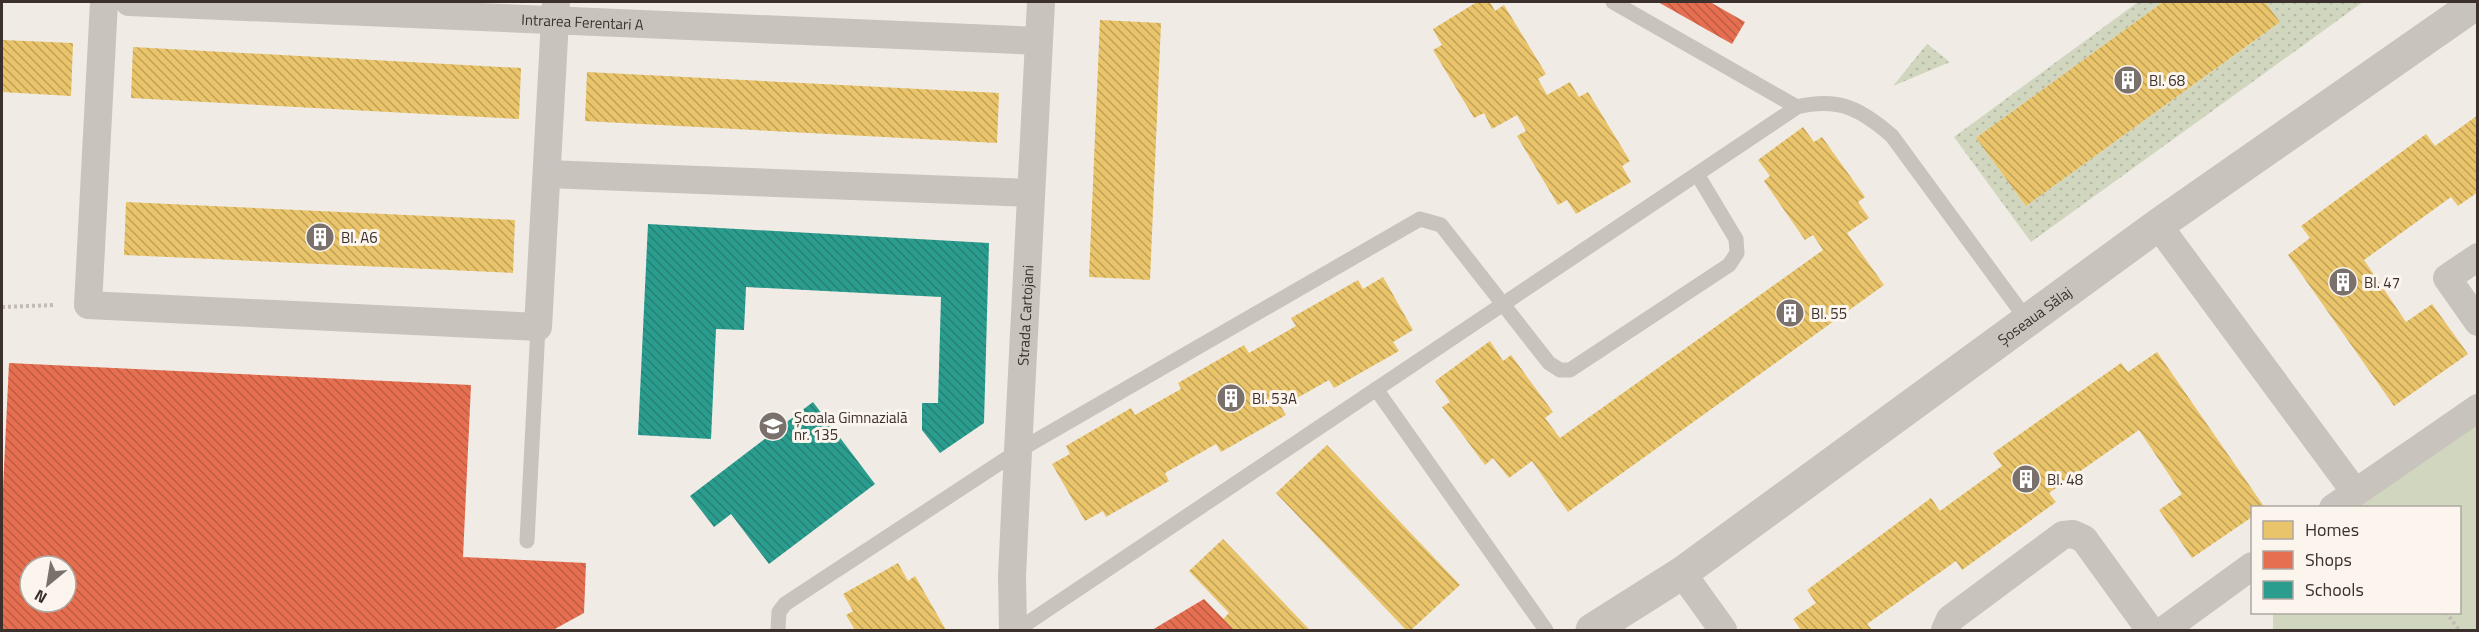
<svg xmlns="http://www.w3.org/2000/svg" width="2479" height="632" viewBox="0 0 2479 632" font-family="'Titillium Web',sans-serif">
  <defs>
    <pattern id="grass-dots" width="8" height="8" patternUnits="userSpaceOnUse" patternTransform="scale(1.5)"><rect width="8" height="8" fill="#d1d6bf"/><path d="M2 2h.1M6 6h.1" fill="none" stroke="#b4b8a4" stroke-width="1.8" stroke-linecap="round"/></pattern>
    <pattern id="homes-back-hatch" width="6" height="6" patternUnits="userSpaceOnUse" patternTransform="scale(1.5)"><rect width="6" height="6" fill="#e9c46a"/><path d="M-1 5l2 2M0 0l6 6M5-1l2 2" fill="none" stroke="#bea057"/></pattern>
    <pattern id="shops-back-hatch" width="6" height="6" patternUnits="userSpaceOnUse" patternTransform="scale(1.5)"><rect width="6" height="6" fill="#e76f51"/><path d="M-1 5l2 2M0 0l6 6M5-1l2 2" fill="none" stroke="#bc5c43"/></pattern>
    <pattern id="schools-back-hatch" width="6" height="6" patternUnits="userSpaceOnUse" patternTransform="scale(1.5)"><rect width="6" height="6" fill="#2a9d8f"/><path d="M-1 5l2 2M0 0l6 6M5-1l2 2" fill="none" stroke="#258075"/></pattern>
  </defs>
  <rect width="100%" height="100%" fill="#f0ebe5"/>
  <path fill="url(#grass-dots)" d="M 2138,2 L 2163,2 L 1976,138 L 2026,206 L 2279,23 L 2265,2 L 2363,2 L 2031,242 L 1954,137 Z
    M 1927,44 L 1950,62 L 1893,86 Z"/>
  <path fill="#d1d6bf" d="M 2477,408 L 2477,630 L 2273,630 L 2273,613 L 2460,612 L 2460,508 L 2335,507 Z"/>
  <path fill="url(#homes-back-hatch)" d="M 1477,2 L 1490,2 L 1495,11 L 1504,5 L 1546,74 L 1538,79 L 1547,95 L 1570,82 L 1579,97 L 1588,92 L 1630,161 L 1622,166 L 1631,182 L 1576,214 L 1567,200 L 1558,205 L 1517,136 L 1526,131 L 1517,115 L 1492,129 L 1484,113 L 1474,118 L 1433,50 L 1442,45 L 1433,29 Z
    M 2163,2 L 2265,2 L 2280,22 L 2026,206 L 1976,138 Z
    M 1100,20 L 1161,23 L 1150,280 L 1089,277 Z
    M 2,40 L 73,43 L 71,96 L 2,92 Z
    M 133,47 L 521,68 L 519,119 L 131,98 Z
    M 587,72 L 999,93 L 997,143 L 585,121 Z
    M 2478,115 L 2478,192 L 2458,206 L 2451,197 L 2364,260 L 2406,322 L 2432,304 L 2468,354 L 2394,406 L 2288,255 L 2310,238 L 2301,226 L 2426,134 L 2435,146 Z
    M 1803,127 L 1814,142 L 1822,137 L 1865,197 L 1858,202 L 1869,218 L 1847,233 L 1884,285 L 1568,512 L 1532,461 L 1509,478 L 1493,458 L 1485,465 L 1442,407 L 1450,402 L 1435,381 L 1490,341 L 1503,361 L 1511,355 L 1553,412 L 1545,418 L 1560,438 L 1823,250 L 1813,235 L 1805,240 L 1764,181 L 1770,176 L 1758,160 Z
    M 126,202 L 515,220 L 513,273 L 124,255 Z
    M 1383,277 L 1413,330 L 1393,342 L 1399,351 L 1334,388 L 1329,380 L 1281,407 L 1286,415 L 1221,452 L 1216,444 L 1165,473 L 1169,481 L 1106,517 L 1103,511 L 1085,521 L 1052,464 L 1070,454 L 1066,446 L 1131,408 L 1135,415 L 1181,389 L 1178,383 L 1244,345 L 1249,353 L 1296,326 L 1291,318 L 1358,280 L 1363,289 Z
    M 2157,352 L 2265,508 L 2252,508 L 2252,517 L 2192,558 L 2159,510 L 2182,494 L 2139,430 L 2049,493 L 2056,502 L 1962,570 L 1956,561 L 1867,624 L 1872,630 L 1801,630 L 1793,619 L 1816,603 L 1807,590 L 1931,498 L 1940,511 L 2002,466 L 1993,453 L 2121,363 L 2128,372 Z
    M 1327,445 L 1460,585 L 1411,630 L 1406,630 L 1276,493 Z
    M 1223,539 L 1304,624 L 1310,630 L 1234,630 L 1223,619 L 1229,613 L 1189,571 Z
    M 898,563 L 908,581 L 915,576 L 946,630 L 855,630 L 846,615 L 853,611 L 843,594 Z"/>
  <path fill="url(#shops-back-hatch)" fill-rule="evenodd" d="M 1658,2 L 1710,2 L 1745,22 L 1732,44 Z
    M 9,363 L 471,385 L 463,557 L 586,563 L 584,613 L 553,630 L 2,630 L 2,509 ZM 30,566 L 66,566 L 66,602 L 30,602 Z
    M 1204,599 L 1234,630 L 1152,630 Z"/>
  <path fill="url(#schools-back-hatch)" d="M 648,224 L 989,243 L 984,423 L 940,453 L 922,430 L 922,403 L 938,403 L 941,297 L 746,287 L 744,330 L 716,329 L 711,439 L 638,435 Z
    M 813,402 L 875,484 L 769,564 L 731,514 L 714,527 L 690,496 Z"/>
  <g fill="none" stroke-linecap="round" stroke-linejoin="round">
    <path stroke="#c2bbb6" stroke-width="4" stroke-dasharray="3 3" stroke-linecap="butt" d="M 2,307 L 55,305
      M 2446,612 L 2459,630"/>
    <path stroke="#c9c3be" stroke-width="15" d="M 1613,2 L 1797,107
      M 1376,389 L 1546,630
      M 527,541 L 538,327
      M 778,630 L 779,612 L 785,604 L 1018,451 L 1420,219 L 1441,225 L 1549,363 L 1560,370 L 1570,370 L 1729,265 L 1737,253 L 1736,239 L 1697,174
      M 1017,630 L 1797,107 C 1839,97 1861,109 1892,136 L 2027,320"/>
    <g stroke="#c9c3be" stroke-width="28">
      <path d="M 104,2 L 88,305 L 538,327 L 556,2"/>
      <path id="s1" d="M 129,2 L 1039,41"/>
      <path d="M 547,174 L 1030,193"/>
      <path d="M 2158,225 L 2355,492"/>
      <path d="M 2478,257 L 2447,278 L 2478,322"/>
      <path d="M 2333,508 L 2478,408"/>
      <path d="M 1682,573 L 1723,630"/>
      <path id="s2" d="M 1013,630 L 1012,576 L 1018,451 L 1041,2"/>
      <path d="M 1945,630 L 1950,619 L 2063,535 L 2073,534 L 2084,539 L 2150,630"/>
      <path d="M 2164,630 L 2252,566"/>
    </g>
    <path stroke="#c9c3be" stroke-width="33" id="s3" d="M 1592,630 L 1682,573 L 2158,225 L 2478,2"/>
  </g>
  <defs>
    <g id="building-disc" transform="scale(1.5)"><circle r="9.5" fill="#7a716c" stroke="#fbf5ee"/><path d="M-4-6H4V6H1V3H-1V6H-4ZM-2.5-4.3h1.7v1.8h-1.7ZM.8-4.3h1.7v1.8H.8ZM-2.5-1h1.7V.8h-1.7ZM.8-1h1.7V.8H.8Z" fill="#fff"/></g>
    <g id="school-disc" transform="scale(1.5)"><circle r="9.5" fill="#7a716c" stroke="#fbf5ee"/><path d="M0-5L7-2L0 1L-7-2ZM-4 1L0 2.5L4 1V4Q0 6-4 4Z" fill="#fff"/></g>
  </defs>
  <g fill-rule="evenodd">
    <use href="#building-disc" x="2128" y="80"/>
    <use href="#building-disc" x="320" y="237"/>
    <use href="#building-disc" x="2343" y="282"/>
    <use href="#building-disc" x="1790" y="313"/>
    <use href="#building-disc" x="1231" y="398"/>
    <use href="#school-disc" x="773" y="426"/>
    <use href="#building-disc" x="2026" y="479"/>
  </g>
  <g text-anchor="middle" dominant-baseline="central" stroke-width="6" stroke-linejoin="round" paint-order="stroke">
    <g font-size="15" fill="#3b302b" stroke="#fbf5ee">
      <text stroke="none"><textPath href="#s1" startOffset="454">Intrarea Ferentari A</textPath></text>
      <text stroke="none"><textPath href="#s3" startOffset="543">Șoseaua Sălaj</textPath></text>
      <text stroke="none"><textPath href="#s2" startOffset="315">Strada Cartojani</textPath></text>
    </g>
    <g font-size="15" fill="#3b302b" stroke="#fbf5ee" text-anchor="start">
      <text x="2149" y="80">Bl. 68</text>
      <text x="341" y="237">Bl. A6</text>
      <text x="2364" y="282">Bl. 47</text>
      <text x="1811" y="313">Bl. 55</text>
      <text x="1252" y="398">Bl. 53A</text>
      <text x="794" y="417">Școala Gimnazială<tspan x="794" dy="17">nr. 135</tspan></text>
      <text x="2047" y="479">Bl. 48</text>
    </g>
  </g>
  <rect width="2479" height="632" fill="none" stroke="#3b302b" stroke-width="6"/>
  <rect x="2251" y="506" width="210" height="108" fill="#fbf5ee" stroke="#aea6a0" stroke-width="1.5"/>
  <rect x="2263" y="521" width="30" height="18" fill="#e9c46a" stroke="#aea6a0" stroke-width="1.5"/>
  <text x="2305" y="536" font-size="18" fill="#3b302b">Homes</text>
  <rect x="2263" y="551" width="30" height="18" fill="#e76f51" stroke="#aea6a0" stroke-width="1.5"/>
  <text x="2305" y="566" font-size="18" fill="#3b302b">Shops</text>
  <rect x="2263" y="581" width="30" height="18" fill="#2a9d8f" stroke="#aea6a0" stroke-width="1.5"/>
  <text x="2305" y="596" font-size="18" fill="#3b302b">Schools</text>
  <g transform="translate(48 584) rotate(210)"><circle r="28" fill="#fbf5ee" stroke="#aea6a0" stroke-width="1.5"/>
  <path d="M0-4.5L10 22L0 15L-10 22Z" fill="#7a716c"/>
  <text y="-9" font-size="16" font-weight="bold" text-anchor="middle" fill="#3b302b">N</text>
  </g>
</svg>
